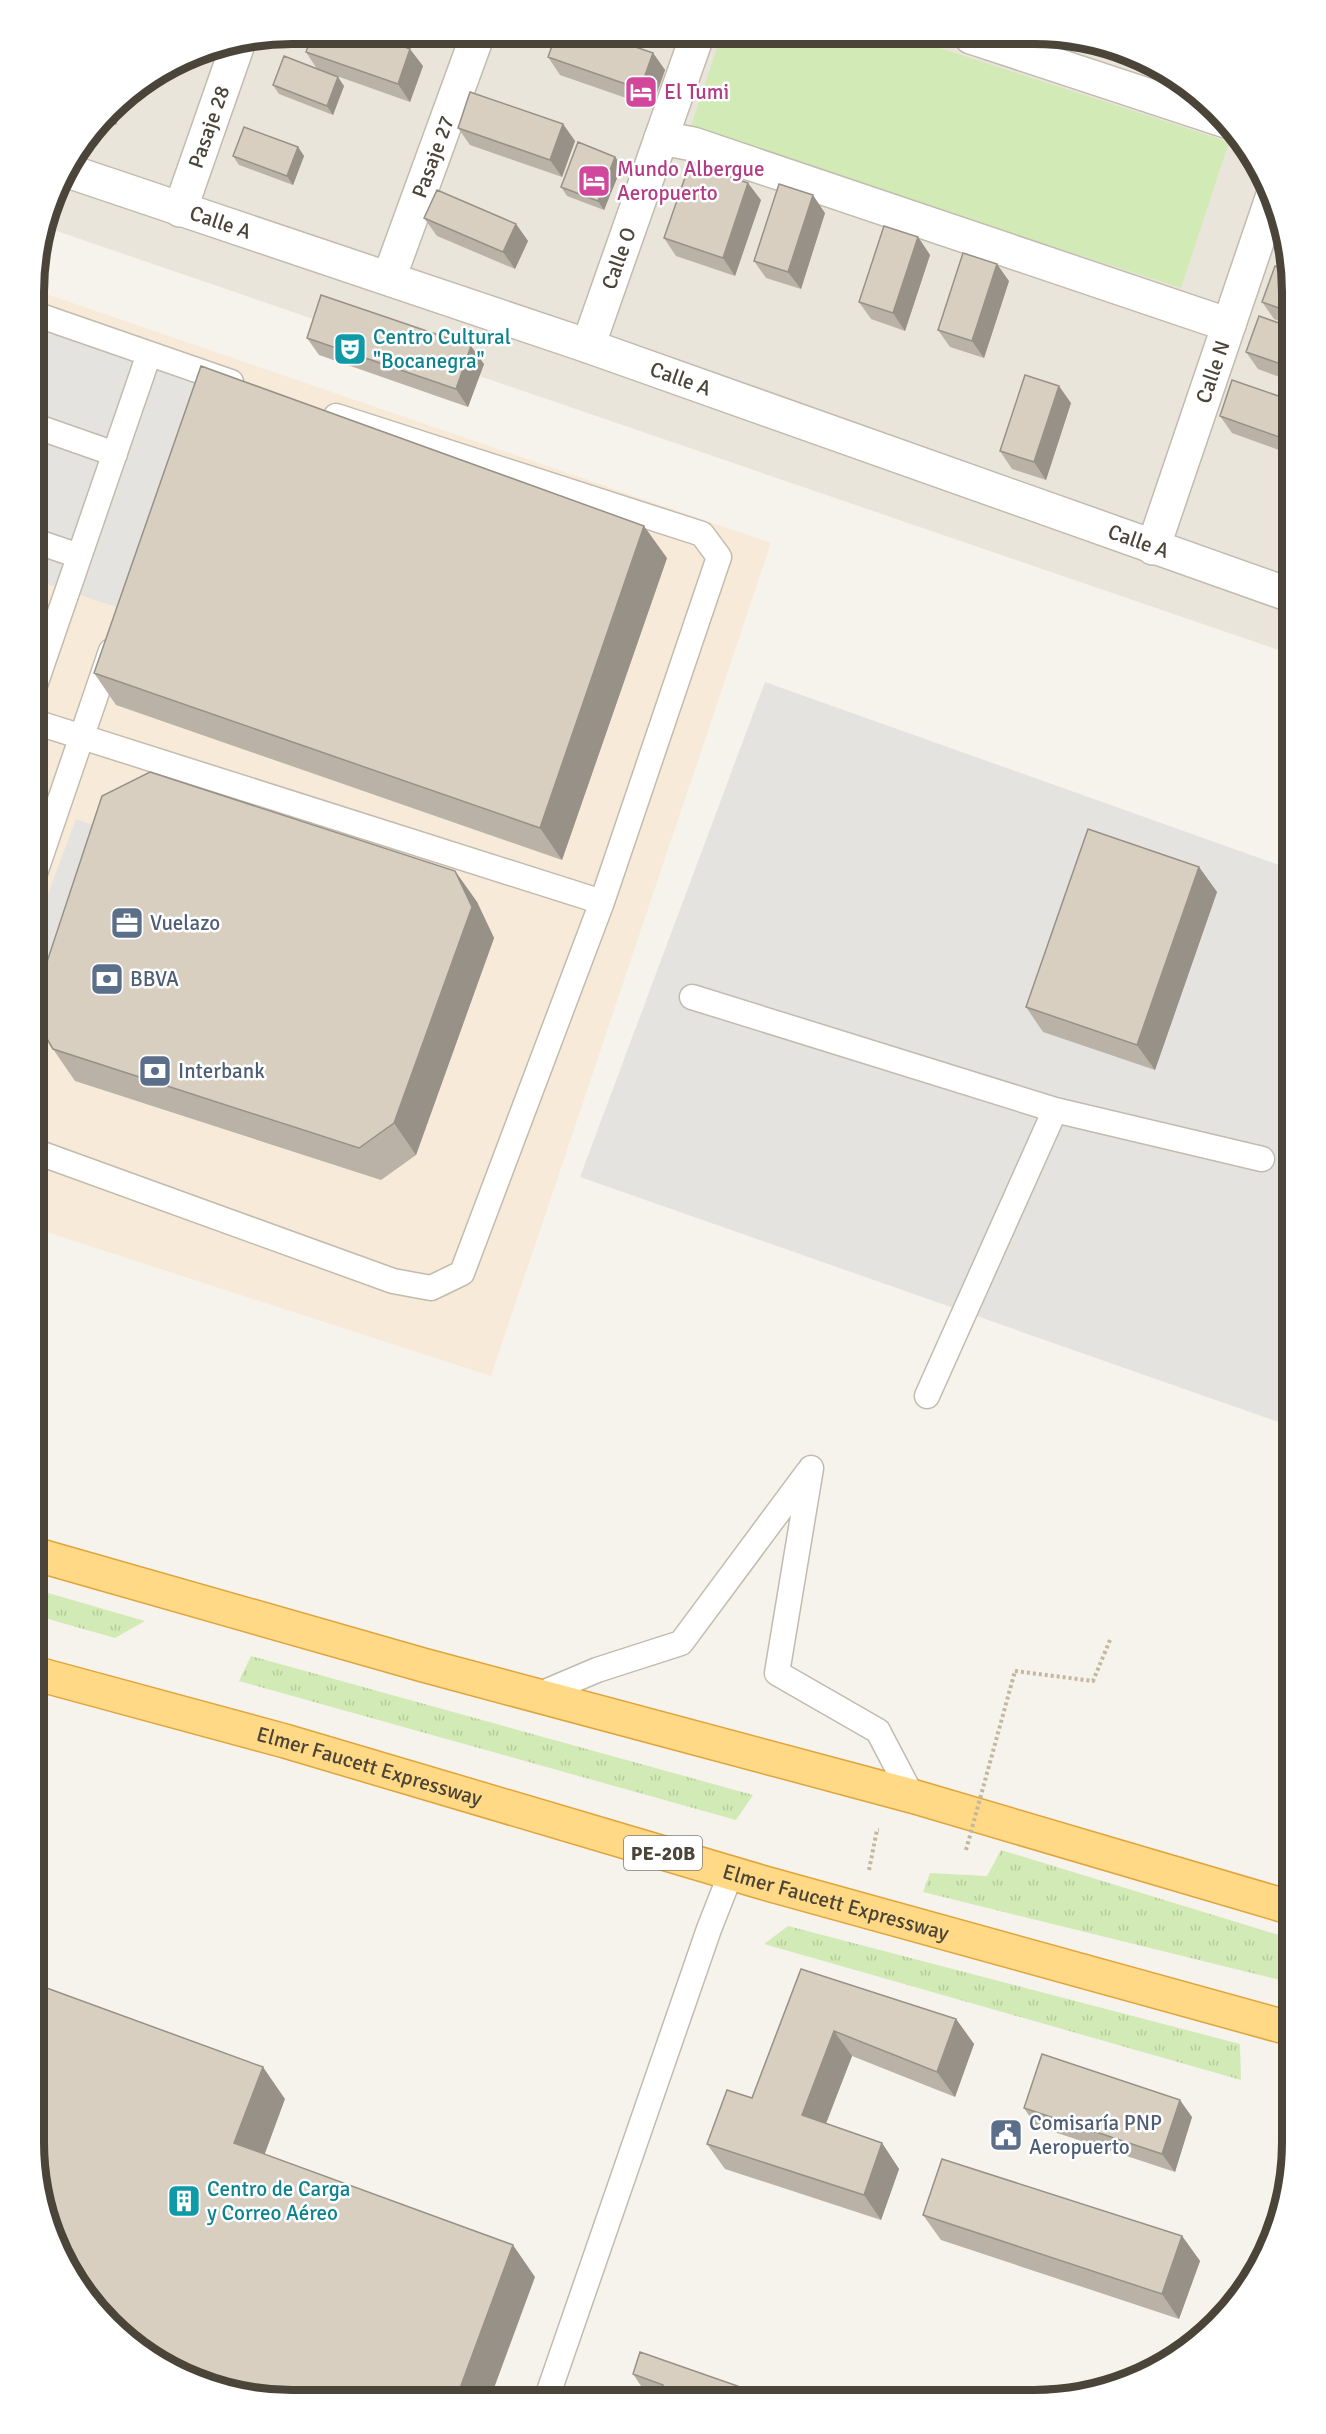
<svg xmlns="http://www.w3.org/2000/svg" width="1326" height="2434" viewBox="0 0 1326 2434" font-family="Signika,sans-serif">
  <defs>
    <pattern id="grass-tufts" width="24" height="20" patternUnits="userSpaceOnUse" patternTransform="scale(1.5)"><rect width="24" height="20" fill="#d2eab5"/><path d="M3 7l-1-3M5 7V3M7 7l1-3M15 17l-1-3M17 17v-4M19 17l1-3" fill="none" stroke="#b6ca9c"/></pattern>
  </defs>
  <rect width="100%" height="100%" fill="#f6f3ec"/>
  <path fill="#eae5da" d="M 291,33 L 1085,38 L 1149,59 L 1205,97 L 1249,148 L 1279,208 L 1293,291 L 1293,655 L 45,227 L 60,177 L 121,97 L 193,53 Z"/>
  <path fill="#f7ead8" d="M 35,290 L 771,543 L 491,1376 L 34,1228 Z"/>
  <path fill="url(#grass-tufts)" d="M 34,1589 L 145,1621 L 115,1638 L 34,1615 Z
    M 251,1656 L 753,1795 L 736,1820 L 239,1681 Z
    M 1001,1850 L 1292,1939 L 1292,1983 L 923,1892 L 930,1873 L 987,1876 Z
    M 788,1926 L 1240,2044 L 1241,2080 L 764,1944 Z
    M 1292,2056 L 1292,2095 L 1281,2091 Z"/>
  <path fill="#d2eab5" d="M 721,36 L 906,37 L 1229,142 L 1181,288 L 690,129 Z"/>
  <path fill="#e5e3e0" d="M 35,319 L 202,374 L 122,609 L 35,580 Z
    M 765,682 L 1293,870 L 1293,1427 L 580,1177 Z
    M 76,819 L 104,829 L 34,1021 L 34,931 Z"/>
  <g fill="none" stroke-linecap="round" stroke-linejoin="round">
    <g stroke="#c2bbae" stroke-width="27">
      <path id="service" d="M 35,314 L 231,382
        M 35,426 L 115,454
        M 35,541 L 79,556
        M 35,685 L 149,354
        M 35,722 L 602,902
        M 34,876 L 111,651
        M 692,997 L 1055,1110 L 927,1396
        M 1055,1110 L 1262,1159
        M 34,1151 L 393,1281 L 431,1288 L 462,1273 L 602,902 L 719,557 L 702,534 L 336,416
        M 811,1468 L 777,1673 L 878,1731 L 912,1796
        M 538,1695 L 597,1670 L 681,1643 L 808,1472
        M 546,2400 L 709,1929 L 731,1873"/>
    </g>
    <g stroke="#c2bbae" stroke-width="36">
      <g id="minor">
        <path d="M 971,37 L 1226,121"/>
        <path d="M 661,138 L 693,144 L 1229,325"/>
        <path id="s1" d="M 65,170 L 588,346 L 1293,596"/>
        <path id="s2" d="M 180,210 L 238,44"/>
        <path id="s3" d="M 389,278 L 478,34"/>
        <path id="s4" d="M 588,346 L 697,36"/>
        <path id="s5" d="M 1153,548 L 1273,195"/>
      </g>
    </g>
    <g stroke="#e0a43c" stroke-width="36">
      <g id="trunk">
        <path d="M 34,1554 L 423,1665 L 912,1796 L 1292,1908"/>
        <path id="s6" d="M 34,1673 L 285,1741 L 761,1882 L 1292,2029"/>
      </g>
    </g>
    <path stroke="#c4b79f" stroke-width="4" stroke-dasharray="3 3" stroke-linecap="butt" d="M 1015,1671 L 1093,1681 L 1110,1640
      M 869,1870 L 877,1830 L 879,1830"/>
    <use href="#service" stroke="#fff" stroke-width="24"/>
    <use href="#minor" stroke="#fff" stroke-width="33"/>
    <use href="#trunk" stroke="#ffd985" stroke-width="33"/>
    <path stroke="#c4b79f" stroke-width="4" stroke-dasharray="3 3" stroke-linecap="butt" d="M 966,1850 L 1015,1671"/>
  </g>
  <path fill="#bab2a6" d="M 306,52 L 423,66 L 410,102 L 334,75 L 344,86 L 333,115 L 279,94 L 273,85 L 317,69 Z
    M 653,53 L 665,70 L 652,107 L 560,75 L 548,57 Z
    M 124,96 L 124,97 L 116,125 L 103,121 L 121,97 Z
    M 563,124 L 575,141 L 562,177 L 470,145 L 458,128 Z
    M 298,147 L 304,156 L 293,185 L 239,165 L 233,156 Z
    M 615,157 L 622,166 L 604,210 L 567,196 L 561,187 Z
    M 761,200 L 735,276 L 676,256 L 664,238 Z
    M 825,213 L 801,289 L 766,278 L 754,261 Z
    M 424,218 L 516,224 L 528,241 L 515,269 L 437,236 Z
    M 918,237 L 930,255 L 905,331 L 871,319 L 859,302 Z
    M 1009,281 L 984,358 L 950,347 L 938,330 Z
    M 1293,291 L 1293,326 L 1274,319 L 1262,302 Z
    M 1293,328 L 1293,382 L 1258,369 L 1246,352 Z
    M 307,338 L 484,364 L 468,407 L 319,355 Z
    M 1293,401 L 1293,455 L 1232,433 L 1220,416 Z
    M 1071,403 L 1046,480 L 1012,469 L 1000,451 Z
    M 667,558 L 562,860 L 116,705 L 94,673 Z
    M 1199,867 L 1217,892 L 1155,1070 L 1043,1032 L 1026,1007 Z
    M 455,871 L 477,902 L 494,938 L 416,1155 L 381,1180 L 75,1081 L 53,1049 Z
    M 801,1969 L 956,2019 L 974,2044 L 955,2097 L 852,2056 L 826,2124 L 882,2143 L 899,2169 L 881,2220 L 725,2169 L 707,2144 L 752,2098 Z
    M 1024,2108 L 1192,2117 L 1175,2172 L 1036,2126 Z
    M 923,2215 L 1182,2236 L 1200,2261 L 1179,2319 L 941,2240 Z
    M 633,2374 L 746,2389 L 754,2400 L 658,2400 L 659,2396 L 645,2392 Z"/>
  <path fill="#979187" d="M 410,49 L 423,66 L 410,102 L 398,84 Z
    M 653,53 L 665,70 L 652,107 L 640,89 Z
    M 338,77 L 344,86 L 333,115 L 327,106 Z
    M 124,96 L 124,97 L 116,125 L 108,114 L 121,97 Z
    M 563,124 L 575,141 L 562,177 L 550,160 Z
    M 298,147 L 304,156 L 293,185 L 287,176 Z
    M 615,157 L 622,166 L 604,210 L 598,201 Z
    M 748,183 L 761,200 L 735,276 L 723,258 Z
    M 813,195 L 825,213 L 801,289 L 788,272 Z
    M 516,224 L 528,241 L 515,269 L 503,252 Z
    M 918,237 L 930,255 L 905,331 L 893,313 Z
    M 997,264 L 1009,281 L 984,358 L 972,341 Z
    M 471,346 L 484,364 L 468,407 L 456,389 Z
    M 1059,386 L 1071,403 L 1046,480 L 1034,462 Z
    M 644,526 L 667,558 L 562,860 L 540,828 Z
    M 1199,867 L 1217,892 L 1155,1070 L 1137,1045 Z
    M 455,871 L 477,902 L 494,938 L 416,1155 L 394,1123 Z
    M 956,2019 L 974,2044 L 955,2097 L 937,2072 Z
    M 834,2031 L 852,2056 L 819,2141 L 802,2115 Z
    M 263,2067 L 285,2099 L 257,2175 L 234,2143 Z
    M 1180,2100 L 1192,2117 L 1175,2172 L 1162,2154 Z
    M 882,2143 L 899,2169 L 881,2220 L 864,2195 Z
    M 1182,2236 L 1200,2261 L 1179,2319 L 1162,2294 Z
    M 513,2245 L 535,2277 L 490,2399 L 456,2399 Z
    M 746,2389 L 754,2400 L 742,2400 Z"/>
  <path fill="#d8cfc1" stroke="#979187" stroke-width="1.5" d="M 313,33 L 368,33 L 410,49 L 398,84 L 306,52 Z
    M 556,35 L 601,35 L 653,53 L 640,89 L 548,57 Z
    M 284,56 L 338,77 L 327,106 L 273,85 Z
    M 470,92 L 563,124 L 550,160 L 458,128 Z
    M 244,127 L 298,147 L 287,176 L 233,156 Z
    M 578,142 L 615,157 L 598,201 L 561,187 Z
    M 690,163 L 748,183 L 723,258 L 664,238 Z
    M 779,184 L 813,195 L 788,272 L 754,261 Z
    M 437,190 L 516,224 L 503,252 L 424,218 Z
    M 884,226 L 918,237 L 893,313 L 859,302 Z
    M 963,253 L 997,264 L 972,341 L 938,330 Z
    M 1275,266 L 1290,271 L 1293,291 L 1293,313 L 1262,302 Z
    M 321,295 L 471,346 L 456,389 L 307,338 Z
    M 1259,316 L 1293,328 L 1293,368 L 1246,352 Z
    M 201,366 L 644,526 L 540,828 L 94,673 Z
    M 1025,375 L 1059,386 L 1034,462 L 1000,451 Z
    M 1232,380 L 1293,401 L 1293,442 L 1220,416 Z
    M 150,772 L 455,871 L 472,907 L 394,1123 L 359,1148 L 53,1049 L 34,1017 L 34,1001 L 102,796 Z
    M 1088,829 L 1199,867 L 1137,1045 L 1026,1007 Z
    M 801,1969 L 956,2019 L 937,2072 L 834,2031 L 802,2115 L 882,2143 L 864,2195 L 707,2144 L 727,2090 L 752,2098 Z
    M 33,1983 L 263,2067 L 234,2143 L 513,2245 L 456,2399 L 257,2399 L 192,2381 L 121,2337 L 77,2286 L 47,2226 L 33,2143 Z
    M 1042,2054 L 1180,2100 L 1162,2154 L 1024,2108 Z
    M 942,2159 L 1182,2236 L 1162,2294 L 923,2215 Z
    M 640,2352 L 746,2389 L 742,2400 L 658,2400 L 663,2385 L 633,2374 Z"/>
  <defs>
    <g id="hotel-square" transform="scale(1.725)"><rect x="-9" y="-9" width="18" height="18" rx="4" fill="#d1479c" stroke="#fff"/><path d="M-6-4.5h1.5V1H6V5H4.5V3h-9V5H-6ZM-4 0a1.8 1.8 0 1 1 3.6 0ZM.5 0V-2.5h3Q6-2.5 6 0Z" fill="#fff"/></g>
    <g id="theatre-square" transform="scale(1.725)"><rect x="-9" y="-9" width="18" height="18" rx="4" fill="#0f9aa8" stroke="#fff"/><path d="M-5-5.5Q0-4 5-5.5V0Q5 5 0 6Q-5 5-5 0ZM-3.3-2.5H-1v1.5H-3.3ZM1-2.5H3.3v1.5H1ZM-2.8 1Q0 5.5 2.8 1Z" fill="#fff"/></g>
    <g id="office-square" transform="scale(1.725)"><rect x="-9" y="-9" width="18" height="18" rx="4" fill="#5c6f8a" stroke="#fff"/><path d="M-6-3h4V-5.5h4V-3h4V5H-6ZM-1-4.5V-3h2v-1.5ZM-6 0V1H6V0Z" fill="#fff"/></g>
    <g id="bank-square" transform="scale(1.725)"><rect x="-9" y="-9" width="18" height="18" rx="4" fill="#5c6f8a" stroke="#fff"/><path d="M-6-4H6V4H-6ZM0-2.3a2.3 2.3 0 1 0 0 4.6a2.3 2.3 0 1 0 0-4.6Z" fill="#fff"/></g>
    <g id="civic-square" transform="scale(1.725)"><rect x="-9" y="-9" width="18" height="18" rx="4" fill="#5c6f8a" stroke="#fff"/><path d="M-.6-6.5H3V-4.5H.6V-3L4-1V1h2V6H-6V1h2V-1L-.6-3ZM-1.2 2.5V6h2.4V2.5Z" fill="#fff"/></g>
    <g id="building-square" transform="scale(1.725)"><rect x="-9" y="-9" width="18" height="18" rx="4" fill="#0f9aa8" stroke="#fff"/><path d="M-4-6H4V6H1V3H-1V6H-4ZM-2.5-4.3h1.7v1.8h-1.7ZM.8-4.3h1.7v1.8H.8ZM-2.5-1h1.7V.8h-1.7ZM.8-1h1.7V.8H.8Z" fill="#fff"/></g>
  </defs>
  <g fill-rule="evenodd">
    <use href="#hotel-square" x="641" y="92"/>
    <use href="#hotel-square" x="594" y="181"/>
    <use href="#theatre-square" x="350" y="349"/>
    <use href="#office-square" x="127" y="923"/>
    <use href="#bank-square" x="107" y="979"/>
    <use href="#bank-square" x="155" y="1071"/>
    <use href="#civic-square" x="1006" y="2135"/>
    <use href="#building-square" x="184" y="2201"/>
  </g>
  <g text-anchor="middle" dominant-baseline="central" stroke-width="5" stroke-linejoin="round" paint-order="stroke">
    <rect fill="#fff" stroke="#817c74" stroke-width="1.5" x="624" y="1836" width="78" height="34" rx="4.5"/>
    <g font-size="20" font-weight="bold" fill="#4b4439">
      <text x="663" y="1853">PE-20B</text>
    </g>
    <g font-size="21" fill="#b23c85" stroke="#fff" text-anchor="start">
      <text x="664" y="92">El Tumi</text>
      <text x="617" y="169">Mundo Albergue<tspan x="617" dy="24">Aeropuerto</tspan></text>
    </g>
    <g font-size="21" fill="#4b4439" stroke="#fff">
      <text stroke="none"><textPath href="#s2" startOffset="88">Pasaje 28</textPath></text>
      <text stroke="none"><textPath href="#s3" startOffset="129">Pasaje 27</textPath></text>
      <text stroke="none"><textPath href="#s1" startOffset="164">Calle A</textPath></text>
      <text stroke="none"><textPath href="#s4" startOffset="93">Calle O</textPath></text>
      <text stroke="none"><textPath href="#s5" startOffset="186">Calle N</textPath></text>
      <text stroke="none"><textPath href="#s1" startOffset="650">Calle A</textPath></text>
      <text stroke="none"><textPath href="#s1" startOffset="1136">Calle A</textPath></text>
      <text stroke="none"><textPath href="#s6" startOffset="348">Elmer Faucett Expressway</textPath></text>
      <text stroke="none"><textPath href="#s6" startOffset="834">Elmer Faucett Expressway</textPath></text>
    </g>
    <g font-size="21" fill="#0d838f" stroke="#fff" text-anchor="start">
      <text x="373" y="337">Centro Cultural<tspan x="373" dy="24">"Bocanegra"</tspan></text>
      <text x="207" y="2189">Centro de Carga<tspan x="207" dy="24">y Correo Aéreo</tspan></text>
    </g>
    <g font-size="21" fill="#4e5e75" stroke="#fff" text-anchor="start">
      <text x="150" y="923">Vuelazo</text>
      <text x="130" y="979">BBVA</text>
      <text x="178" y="1071">Interbank</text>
      <text x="1029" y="2123">Comisaría PNP<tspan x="1029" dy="24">Aeropuerto</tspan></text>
    </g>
  </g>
  <path d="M0 0H1326V2434H0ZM292 44H1034A248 248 0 0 1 1282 292V2142A248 248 0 0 1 1034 2390H292A248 248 0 0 1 44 2142V292A248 248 0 0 1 292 44Z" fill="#fff" fill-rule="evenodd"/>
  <path fill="none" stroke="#4b4439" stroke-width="8" d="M292 44H1034A248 248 0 0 1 1282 292V2142A248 248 0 0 1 1034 2390H292A248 248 0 0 1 44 2142V292A248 248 0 0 1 292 44Z"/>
</svg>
